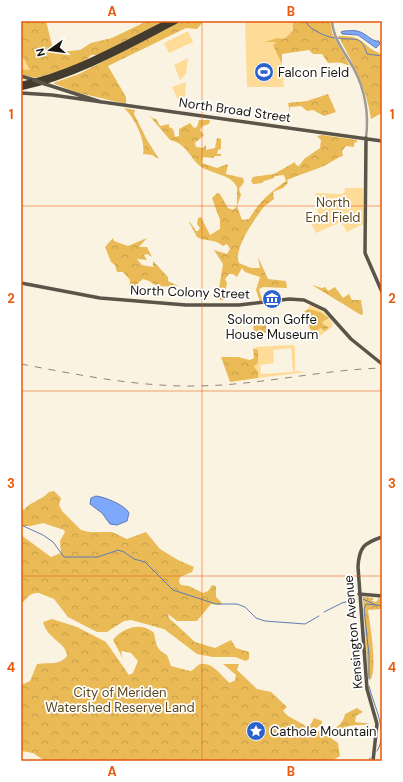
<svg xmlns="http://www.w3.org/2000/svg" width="403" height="782" viewBox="0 0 403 782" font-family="'DM Sans',sans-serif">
  <defs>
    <pattern id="forest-crowns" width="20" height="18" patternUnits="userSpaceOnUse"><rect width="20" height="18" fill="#e9ba56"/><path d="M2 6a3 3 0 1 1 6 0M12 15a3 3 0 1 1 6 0" fill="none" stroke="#c79f4a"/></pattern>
  </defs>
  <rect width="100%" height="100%" fill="#fbf3e1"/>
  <path fill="#fedb96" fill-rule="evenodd" d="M 245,21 L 330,21 L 332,33 L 321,51 L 280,43 L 284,87 L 247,87 Z
    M 188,31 L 193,42 L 169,53 L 164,43 Z
    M 21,54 L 22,54 L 31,71 L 21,69 Z
    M 188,58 L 186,74 L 180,80 L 174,65 Z
    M 186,82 L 185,96 L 179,102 L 172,87 Z
    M 345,188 L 363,188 L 363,224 L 347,232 L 341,222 L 316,233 L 307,216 L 318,213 L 315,194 L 317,193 L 341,194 L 344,193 Z
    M 310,305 C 321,309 326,313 333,324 L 332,327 L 314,340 L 315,331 L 324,325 L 322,322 L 326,316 L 308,309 Z
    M 293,345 L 295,347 L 295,371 L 306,372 L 258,378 L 258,373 L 254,366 L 256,348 L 253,347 ZM 291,348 L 293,372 L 261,374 L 260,365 L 274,363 L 273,350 Z"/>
  <path fill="url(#forest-crowns)" d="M 21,21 L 46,21 L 52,45 L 60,52 L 80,50 L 91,43 L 112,38 L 147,21 L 164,21 L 98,55 L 91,55 L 85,61 L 67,69 L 35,78 L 21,74 L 21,69 L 30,70 L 21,54 Z
    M 182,21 L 204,21 L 197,29 L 186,28 L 108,66 L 126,97 L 126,104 L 75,92 L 53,83 L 79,74 Z
    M 293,21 L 330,21 L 332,33 L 351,68 C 344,62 338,62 328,63 L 322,54 L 313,54 L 309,50 L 282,54 L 282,64 L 273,45 L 276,43 L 275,42 L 265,42 L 278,38 L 284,39 L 293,31 Z
    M 338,36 C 367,35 361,47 382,54 L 382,117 L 380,114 L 371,119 C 367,89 353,63 338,36 Z
    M 328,94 L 336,112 L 324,116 L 313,110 L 307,111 L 301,106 L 290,107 L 290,112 L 288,103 L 307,101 Z
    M 124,108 L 135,110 L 134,114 L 147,140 L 159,159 L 152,155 L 143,154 C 146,140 134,117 124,108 Z
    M 148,114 L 152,118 L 156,119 L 160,126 L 169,124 L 169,127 L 173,129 L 175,137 L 179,136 L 179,129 L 190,123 L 194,128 L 197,127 L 199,120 L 210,120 L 209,124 L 203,126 L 200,130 L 204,135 L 195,143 L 196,147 L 203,148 L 206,145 L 206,150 L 215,148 L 217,138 L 221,139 L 221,149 L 218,150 L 217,154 L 221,154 L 221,156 L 214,156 L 214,158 L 203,157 L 202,163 L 217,168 L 228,164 L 226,174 L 243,178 L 244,182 L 239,189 L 241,195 L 237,206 L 242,220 L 249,219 C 260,201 269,193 286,181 L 284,175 L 275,176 L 274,178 L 264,181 L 262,183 L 253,184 L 251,181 L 253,177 L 274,174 L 295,162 L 296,165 L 299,166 L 304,159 L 320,148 L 321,140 L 317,136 L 322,135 L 357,140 L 357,142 L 354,143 L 354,147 L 346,146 L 342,151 L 343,156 C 336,158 332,162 326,165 C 313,171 300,174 287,180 L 288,183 L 283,188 L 273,192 L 274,199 C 272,201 265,205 263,208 C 255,219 233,249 239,263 L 251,268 L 260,268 L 258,257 L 268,279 L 286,281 L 287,288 L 263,287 L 259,289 L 262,299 L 260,302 L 256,290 L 260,277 L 245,272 L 242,268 L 237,277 L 233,274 L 229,274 L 225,279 L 227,283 L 225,292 L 224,292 L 223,300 L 220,300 L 220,294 L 218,294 L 223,264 L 214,250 L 227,254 L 230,249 L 227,244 L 223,246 C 214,238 206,242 197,237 L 189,222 L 190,222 L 196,231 L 198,231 L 200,228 L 197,224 L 198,218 L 201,217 L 210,235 L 220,229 L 220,220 L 212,198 L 217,193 L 220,194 L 228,208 L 233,210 L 237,206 L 237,187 C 231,174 211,174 200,166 C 190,158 186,143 170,140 Z
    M 113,238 L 114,241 L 128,246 L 147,238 L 139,247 L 147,247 L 152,257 L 147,254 L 144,255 L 147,260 L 137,259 L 142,265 L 153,267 L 153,261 L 168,277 L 168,281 L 178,286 C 171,288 165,285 158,287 L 149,281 L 143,279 L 138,283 L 137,291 L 129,291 L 130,280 L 123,272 L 117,272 L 115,265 L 111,262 L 105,247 Z
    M 312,285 L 322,288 L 325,287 L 328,291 L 335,287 L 343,298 L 349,294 L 352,300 L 361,300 L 363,314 L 361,315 Z
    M 308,309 L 320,312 L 329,318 L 322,322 L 324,325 L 329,327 L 325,331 L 321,328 L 315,331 L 314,340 L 304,312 Z
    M 266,323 L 266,333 L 254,332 L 253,325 Z
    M 253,348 L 258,350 L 258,363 L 254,366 L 258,372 L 258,378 L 230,382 L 221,357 L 238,357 L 250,360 L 254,358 Z
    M 54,491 L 61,498 L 59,505 L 62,511 L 81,530 L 89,532 L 112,532 L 127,539 L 146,532 L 160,549 L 178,560 L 194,567 L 192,572 L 180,577 L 179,582 L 181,585 L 189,586 L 203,593 L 208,591 L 212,585 L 216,586 L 216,597 L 222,603 L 220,605 L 211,604 L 197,621 L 177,621 L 168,614 L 169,618 L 195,642 L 215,648 L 231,640 L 236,648 L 249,652 L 249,659 L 246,661 L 235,657 L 213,657 L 197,654 L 164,629 L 131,620 L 124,621 L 107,632 L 97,632 L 68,617 L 54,599 L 39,593 L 35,593 L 30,595 L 21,604 L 21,535 L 51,557 L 61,553 L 60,541 L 65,532 L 64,530 L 43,523 L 31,526 L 21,526 L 21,509 L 24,510 C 29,502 41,501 49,492 Z
    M 363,597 L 374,598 L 372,601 L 376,602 L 379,598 L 382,599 L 382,609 L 368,610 C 370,624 378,671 370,680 L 368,676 Z
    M 52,619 L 77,627 L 106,642 L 129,675 L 133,673 L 138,661 L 131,653 L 123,651 L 121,652 L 123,659 L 113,640 C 122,628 141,621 154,633 C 156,643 156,650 167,655 L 171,666 L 190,671 C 195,670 196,665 201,664 C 213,662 223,678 230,683 L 235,680 L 236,675 L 223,664 L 239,664 L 237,670 L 257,689 L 271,692 L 287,707 L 283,711 L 288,716 L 306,726 L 311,724 L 314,718 L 322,721 L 322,724 L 315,729 L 316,731 C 329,733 343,727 345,714 L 357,708 L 363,712 L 356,716 L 355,722 L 371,724 L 348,726 L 334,733 L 331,738 L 338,743 L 340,756 L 332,761 L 45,761 L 33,753 L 21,751 L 21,685 L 30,681 L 37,664 C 49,662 59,666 67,656 C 67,643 47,639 43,622 Z"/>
  <path fill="#7da8fb" stroke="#5f7cb4" d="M 344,31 C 348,31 353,30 357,31 C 367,33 371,42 379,41 L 380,44 L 376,48 L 358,35 L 342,34 L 341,32 Z
    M 96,496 C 105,497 125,505 129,513 L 127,521 L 117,525 L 110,524 L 102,513 L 90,504 L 91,498 Z"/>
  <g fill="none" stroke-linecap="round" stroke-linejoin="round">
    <path stroke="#5f7cb4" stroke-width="1" d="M 305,21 C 308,29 328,38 335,38
      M 338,38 C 355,41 361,34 367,54 L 382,56
      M 21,525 L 43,535 L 53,542 L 64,557 L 98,557 L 118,550 L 124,552 L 134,559 L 145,562 L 173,590 L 216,604 L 237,604 L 245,607 L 256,618 L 265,621 L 305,624 L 319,616
      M 363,599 L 376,605 L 382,606
      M 324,612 L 342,603 L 356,599
      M 369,679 L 369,655 L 364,609 L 366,604 L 376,605
      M 369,686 C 374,707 389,732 377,751
      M 369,761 L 370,758"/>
    <path stroke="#9f9b94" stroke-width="2.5" d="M 332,21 C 333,39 346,54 354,69 C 365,90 369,114 366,138"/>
    <path stroke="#5b5448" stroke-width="3.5" d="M 21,76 L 34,80
      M 45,84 L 101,102
      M 21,93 L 52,95 L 382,141
      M 366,138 L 365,253 L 382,292
      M 21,283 L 100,298 L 186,305 L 239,305 L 289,299 L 304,300 L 325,310 L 351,339 L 382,364
      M 359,594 L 382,596
      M 373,761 L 377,724 L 367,689 L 358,567 C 359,547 364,543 382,537"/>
    <path stroke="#433c2e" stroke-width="4.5" d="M 21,84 C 74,73 121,45 169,21
      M 21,88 C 77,76 127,47 177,21"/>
    <path stroke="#8c877b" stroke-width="1" stroke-dasharray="7 7" stroke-linecap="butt" d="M 21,364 C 79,375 138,387 198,386 C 260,385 320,370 382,368"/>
    <path stroke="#5b5448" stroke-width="3.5" d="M 34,80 L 45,84"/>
  </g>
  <path fill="none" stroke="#e8590c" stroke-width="1" stroke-opacity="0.55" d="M 202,21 L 202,761M 21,206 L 382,206M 21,391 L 382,391M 21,576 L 382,576"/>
  <defs>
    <g id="stadium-disc" transform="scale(1)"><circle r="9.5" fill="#2b61cf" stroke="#fff"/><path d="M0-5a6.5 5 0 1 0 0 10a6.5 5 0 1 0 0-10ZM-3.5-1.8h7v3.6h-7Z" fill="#fff"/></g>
    <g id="museum-disc" transform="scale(1)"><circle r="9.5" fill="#2b61cf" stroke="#fff"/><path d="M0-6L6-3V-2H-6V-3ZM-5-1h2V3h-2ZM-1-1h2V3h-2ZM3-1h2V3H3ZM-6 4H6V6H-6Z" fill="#fff"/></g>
    <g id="sight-disc" transform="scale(1)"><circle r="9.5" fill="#2b61cf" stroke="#fff"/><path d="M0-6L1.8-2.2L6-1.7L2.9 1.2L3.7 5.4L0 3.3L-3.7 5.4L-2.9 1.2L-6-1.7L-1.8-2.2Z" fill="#fff"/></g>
  </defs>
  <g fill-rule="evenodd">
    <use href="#stadium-disc" x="264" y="72"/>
    <use href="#museum-disc" x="272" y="299"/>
    <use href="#sight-disc" x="256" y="731"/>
  </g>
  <g text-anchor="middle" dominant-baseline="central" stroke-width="3.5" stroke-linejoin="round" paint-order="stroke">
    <g font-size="13" fill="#191610" stroke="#fff" text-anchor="start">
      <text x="278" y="72">Falcon Field</text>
      <text x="272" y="319" text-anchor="middle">Solomon Goffe<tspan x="272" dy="15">House Museum</tspan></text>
      <text x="270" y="731">Cathole Mountain</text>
    </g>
    <g font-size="13" fill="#191610" stroke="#fff">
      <text transform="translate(235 110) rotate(8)">North Broad Street</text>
      <text transform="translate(190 292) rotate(2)">North Colony Street</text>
      <text transform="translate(353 632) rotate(-95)">Kensington Avenue</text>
    </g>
    <g font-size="13" fill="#5a471d" stroke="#fff">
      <text x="333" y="202">North<tspan x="333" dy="15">End Field</tspan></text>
      <text x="120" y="692">City of Meriden<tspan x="120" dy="15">Watershed Reserve Land</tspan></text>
    </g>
  </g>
  <rect width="403" height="782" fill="none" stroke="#ffffff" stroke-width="44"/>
  <g transform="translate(50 50) rotate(256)" stroke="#ffffff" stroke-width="3" paint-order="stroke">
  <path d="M0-3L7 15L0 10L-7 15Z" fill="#191610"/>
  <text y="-6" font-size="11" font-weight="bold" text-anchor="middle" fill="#191610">N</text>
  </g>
  <rect x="22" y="22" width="359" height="738" fill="none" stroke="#e8590c" stroke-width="1.5"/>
  <g font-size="13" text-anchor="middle" font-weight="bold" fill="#e8590c">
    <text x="112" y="16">A</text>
    <text x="291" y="16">B</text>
    <text x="11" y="119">1</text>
    <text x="392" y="119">1</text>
    <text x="11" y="303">2</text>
    <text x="392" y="303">2</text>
    <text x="11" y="488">3</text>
    <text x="392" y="488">3</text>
    <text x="11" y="672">4</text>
    <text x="392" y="672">4</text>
    <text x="112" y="776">A</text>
    <text x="291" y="776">B</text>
  </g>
</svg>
